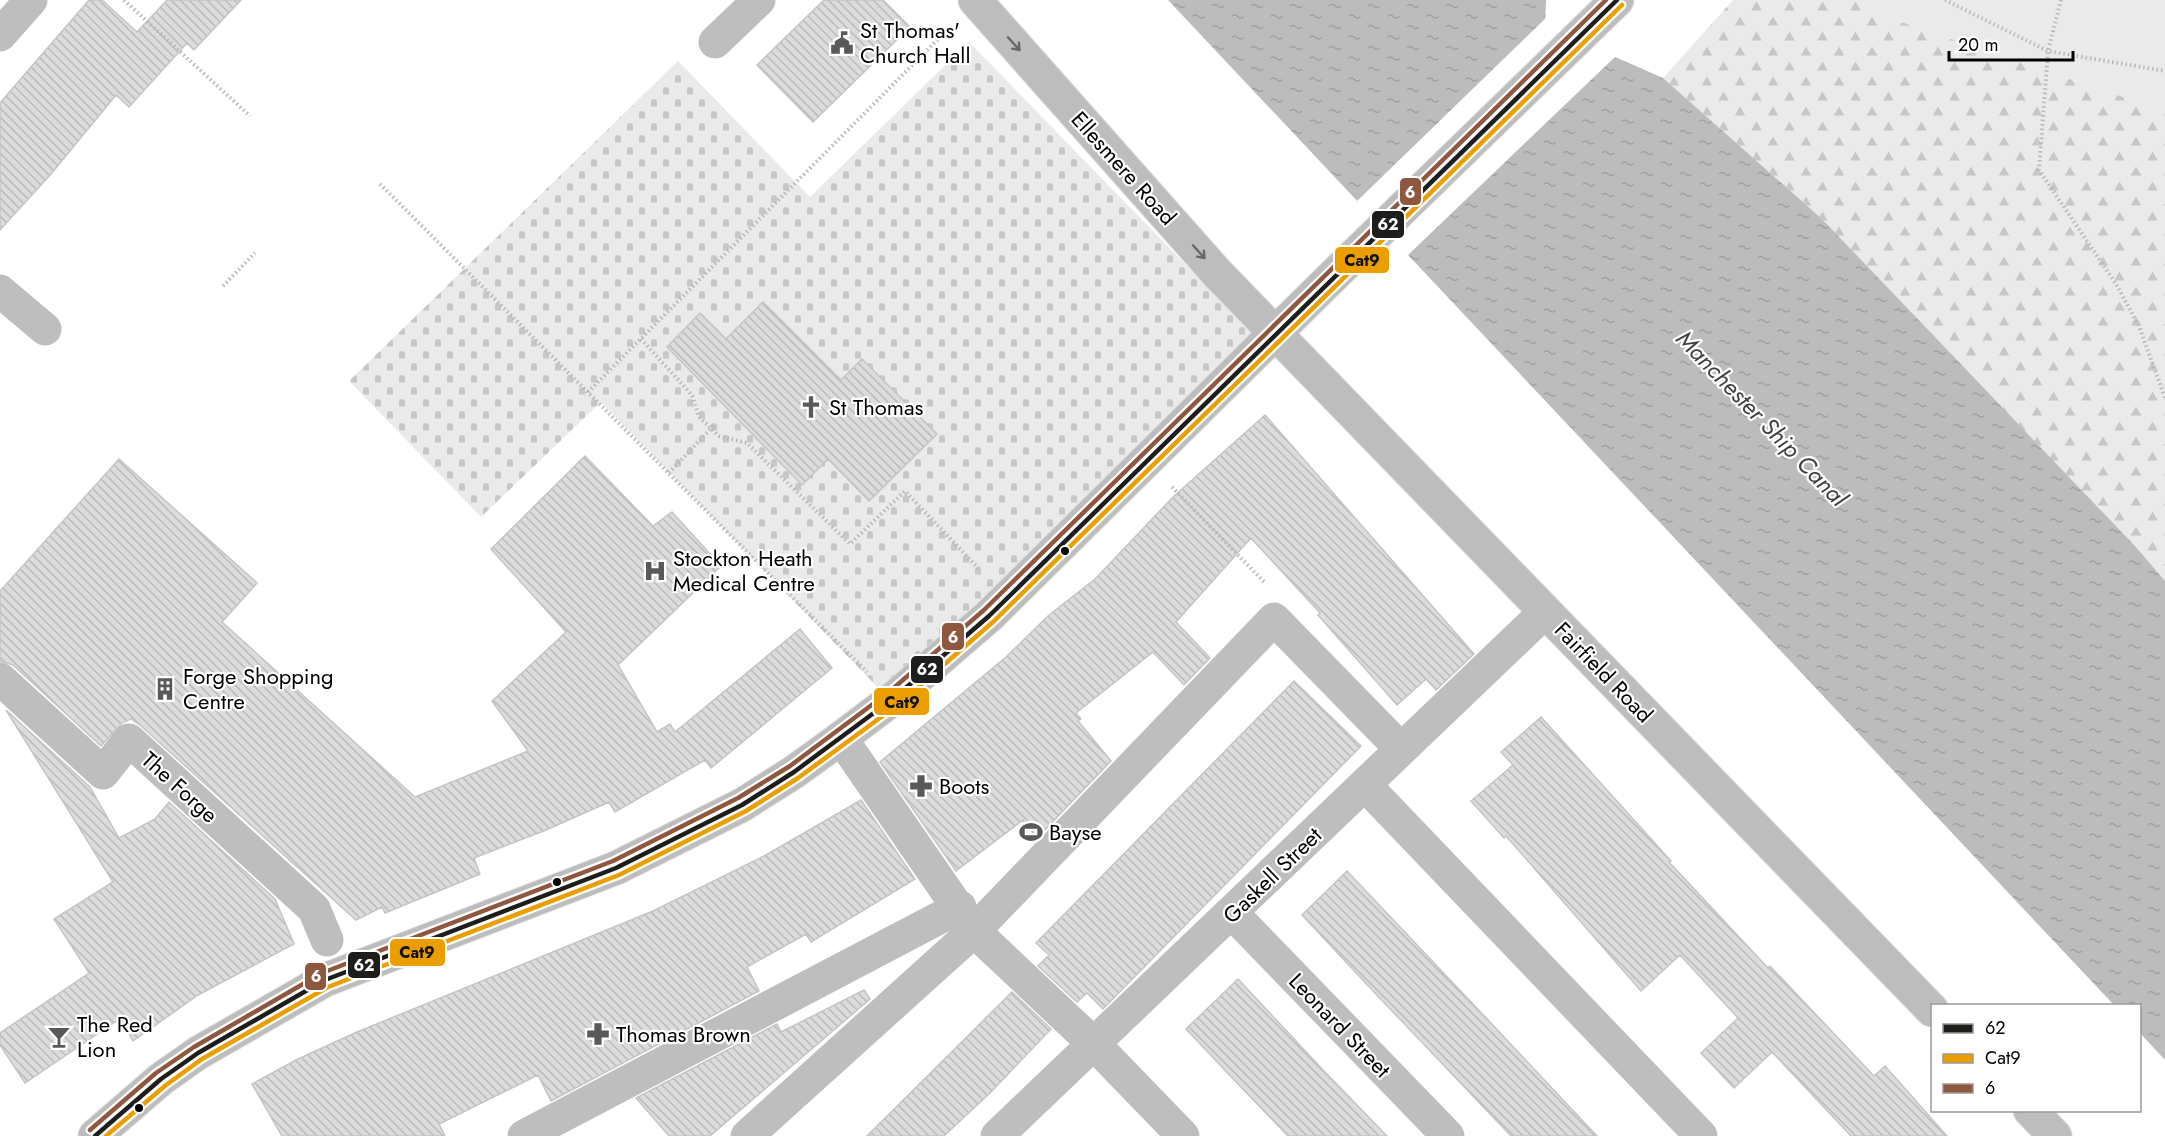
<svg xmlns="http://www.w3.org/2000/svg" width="2165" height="1136" viewBox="0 0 2165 1136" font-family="Jost,sans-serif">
  <defs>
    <pattern id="forest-firs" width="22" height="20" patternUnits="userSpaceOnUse" patternTransform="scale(1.5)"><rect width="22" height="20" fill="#eaeaea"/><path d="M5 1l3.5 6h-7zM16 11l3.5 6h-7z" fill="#c7c7c7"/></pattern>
    <pattern id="cemetery-stones" width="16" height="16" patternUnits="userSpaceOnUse" patternTransform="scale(1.5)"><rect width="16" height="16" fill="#eaeaea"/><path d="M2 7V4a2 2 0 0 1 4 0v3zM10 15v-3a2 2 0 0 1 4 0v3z" fill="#c7c7c7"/></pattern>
    <pattern id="water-ripples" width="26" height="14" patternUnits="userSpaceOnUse" patternTransform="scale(1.5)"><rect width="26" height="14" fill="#bcbcbc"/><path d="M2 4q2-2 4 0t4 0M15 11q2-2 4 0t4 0" fill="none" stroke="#a0a0a0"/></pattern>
    <pattern id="building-back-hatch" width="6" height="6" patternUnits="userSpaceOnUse" patternTransform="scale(1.5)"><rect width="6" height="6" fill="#dcdcdc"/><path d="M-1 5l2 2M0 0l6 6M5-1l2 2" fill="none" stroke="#bbb"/></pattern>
  </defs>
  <rect width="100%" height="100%" fill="#fff"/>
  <path fill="url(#forest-firs)" d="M 1733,0 L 1870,0 L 1890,18 L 2165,111 L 2165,581 L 1822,219 L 1663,78 Z"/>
  <path fill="url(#cemetery-stones)" d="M 969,42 L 1255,336 L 886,696 L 601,402 L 481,517 L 349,381 L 678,61 L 810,197 Z"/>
  <path fill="#eaeaea" d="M 1870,0 L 2165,0 L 2165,111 L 1890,18 Z"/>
  <path fill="url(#water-ripples)" d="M 1168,0 L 1546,0 L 1545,26 L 1663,78 L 1822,219 L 2135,546 L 2165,581 L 2165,1060 L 2140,1033 L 2140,1006 L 2114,1005 Z"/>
  <path fill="#fff" d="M 1548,16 L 1547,24 L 1617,55 L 1406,257 L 1355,203 Z"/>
  <path fill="url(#building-back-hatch)" stroke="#c5c5c5" stroke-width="1.5" d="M 89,0 L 102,0 L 137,32 L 167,0 L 241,0 L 194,50 L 187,43 L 129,107 L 116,95 L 51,174 L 0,230 L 0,103 Z
    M 824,0 L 883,0 L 910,27 L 813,122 L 757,65 Z
    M 763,302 L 841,380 L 862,359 L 937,434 L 869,501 L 828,459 L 802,485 L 667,347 L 700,313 L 726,339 Z
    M 1265,415 L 1474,654 L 1436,690 L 1426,679 L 1397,705 L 1318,615 L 1320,613 L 1251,538 L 1176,622 L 1210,658 L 1184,685 L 1153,652 L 1076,713 L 1081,719 L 1078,721 L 1111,761 L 1037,838 L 1023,820 L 956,871 L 880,762 L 1006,657 L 1049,615 L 1095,579 L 1173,497 Z
    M 585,456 L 653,526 L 672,512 L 721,566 L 618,665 L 657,732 L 670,724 L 675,732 L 800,629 L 832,668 L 711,768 L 705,760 L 615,812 L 609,802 L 546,830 L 474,858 L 480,874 L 385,913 L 382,907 L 356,920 L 141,726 L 131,719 L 122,723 L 101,746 L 13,665 L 0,661 L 0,591 L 119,459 L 257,583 L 222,622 L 415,797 L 528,751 L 492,701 L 566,632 L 491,549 Z
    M 1294,681 L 1361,746 L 1103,1009 L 1087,993 L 1077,1002 L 1038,966 L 1049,955 L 1036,943 Z
    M 6,710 L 90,787 L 119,838 L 155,819 L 169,802 L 275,899 L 294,944 L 198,995 L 133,1041 L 121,1018 L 25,1083 L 0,1045 L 0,1033 L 89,973 L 54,919 L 113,882 Z
    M 1541,717 L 1671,861 L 1669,862 L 1768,968 L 1770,966 L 1874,1076 L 1885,1066 L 1947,1136 L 1851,1136 L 1772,1052 L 1734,1088 L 1701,1053 L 1738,1018 L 1680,955 L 1641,991 L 1506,836 L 1504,838 L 1471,801 L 1513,765 L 1501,752 Z
    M 861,800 L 915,879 L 811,942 L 806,934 L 747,967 L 759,991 L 551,1101 L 538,1075 L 439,1124 L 445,1136 L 282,1136 L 252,1084 L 296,1060 L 357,1032 L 653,911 L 766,855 Z
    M 1347,871 L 1489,1021 L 1597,1136 L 1511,1136 L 1374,992 L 1302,915 Z
    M 1238,979 L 1324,1071 L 1387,1136 L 1288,1136 L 1238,1084 L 1186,1029 Z
    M 864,990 L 870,999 L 710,1136 L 669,1136 L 636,1098 L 777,1024 L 781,1032 Z
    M 1012,992 L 1051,1029 L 991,1092 L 944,1136 L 867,1136 Z"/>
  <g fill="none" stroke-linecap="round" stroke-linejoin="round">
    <g stroke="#dbdbdb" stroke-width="35">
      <path id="major" d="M 975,0 L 1217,273 L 1932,1010
        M 2030,1110 L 2055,1136"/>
    </g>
    <g stroke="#dbdbdb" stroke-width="35">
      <path id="highway" d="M 95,1136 L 161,1079 L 198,1053 L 325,980 L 616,868 L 742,805 L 794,772 L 841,738 L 894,698 L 989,616 L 1330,279 L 1617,0"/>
    </g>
    <path stroke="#b8b8b8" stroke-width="4" stroke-dasharray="1.5 3" stroke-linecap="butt" d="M 124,0 L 250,116
      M 1945,0 L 2048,51 L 2165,71
      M 2061,0 L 2048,51 L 2039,170 L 2116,284 L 2139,326 L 2165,398
      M 380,184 L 867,672
      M 223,286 L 255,253
      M 641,339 L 692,395 L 699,417 L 719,436 L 747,443 L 850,544 L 905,491 L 980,570
      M 588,392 L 949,28
      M 669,473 L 715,424
      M 1172,487 L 1265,583"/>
    <path stroke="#bebebe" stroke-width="33" d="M 0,35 L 31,0
      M 715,42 L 759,0
      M 0,291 L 45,329
      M 0,679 L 103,773 L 129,740 L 314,909 L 327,940
      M 841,738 L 974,931 L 1094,1044 L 1183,1136
      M 1366,786 L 1701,1136
      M 1232,913 L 1448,1136
      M 524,1136 L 960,907
      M 747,1136 L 974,931 L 1274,619 L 1401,749
      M 997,1136 L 1545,612"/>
    <use href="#major" stroke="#bdbdbd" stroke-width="33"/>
    <use href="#highway" stroke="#bdbdbd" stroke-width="33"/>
    <g stroke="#fff" stroke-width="9">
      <path id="bus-1" d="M 95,1136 L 161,1079 L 198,1053 L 325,980 L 616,868 L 742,805 L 794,772 L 894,698 L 989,616 L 1617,0"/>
    </g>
    <g stroke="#fff" stroke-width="9">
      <path id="bus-2" d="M 106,1136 L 166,1085 L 202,1059 L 328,987 L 619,875 L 746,811 L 798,778 L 899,704 L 994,621 L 1622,5"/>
    </g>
    <g stroke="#fff" stroke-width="9">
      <path id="bus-3" d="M 90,1130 L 156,1073 L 194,1047 L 322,973 L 613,861 L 738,798 L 790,766 L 889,692 L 984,610 L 1606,0"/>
    </g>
    <use href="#bus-1" stroke="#1d1d1b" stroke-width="4.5"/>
    <use href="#bus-2" stroke="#eb9e00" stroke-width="4.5"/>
    <use href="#bus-3" stroke="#90573f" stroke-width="4.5"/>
  </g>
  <defs><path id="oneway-shaft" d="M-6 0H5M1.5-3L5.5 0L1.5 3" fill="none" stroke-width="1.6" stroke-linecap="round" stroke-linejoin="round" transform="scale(1.5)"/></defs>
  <g stroke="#686868">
    <use href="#oneway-shaft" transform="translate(1014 44) rotate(48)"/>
    <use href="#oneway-shaft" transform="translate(1199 252) rotate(48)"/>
  </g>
  <defs>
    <g id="civic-bare" transform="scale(1.8)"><path d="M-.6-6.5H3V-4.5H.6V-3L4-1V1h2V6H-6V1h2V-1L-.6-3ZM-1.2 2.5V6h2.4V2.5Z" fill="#595959" stroke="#fff" stroke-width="2.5" paint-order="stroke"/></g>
    <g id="church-bare" transform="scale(1.8)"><path d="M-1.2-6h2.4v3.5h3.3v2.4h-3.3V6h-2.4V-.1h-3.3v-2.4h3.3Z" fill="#595959" stroke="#fff" stroke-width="2.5" paint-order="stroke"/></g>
    <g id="hospital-bare" transform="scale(1.8)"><path d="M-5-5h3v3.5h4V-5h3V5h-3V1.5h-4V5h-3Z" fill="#595959" stroke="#fff" stroke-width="2.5" paint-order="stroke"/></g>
    <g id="building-bare" transform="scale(1.8)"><path d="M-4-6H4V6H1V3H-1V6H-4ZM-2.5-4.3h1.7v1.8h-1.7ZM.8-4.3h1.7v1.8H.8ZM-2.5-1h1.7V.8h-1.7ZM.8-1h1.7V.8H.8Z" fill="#595959" stroke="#fff" stroke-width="2.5" paint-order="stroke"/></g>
    <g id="pharmacy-bare" transform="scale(1.8)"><path d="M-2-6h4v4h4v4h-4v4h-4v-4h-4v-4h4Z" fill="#595959" stroke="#fff" stroke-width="2.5" paint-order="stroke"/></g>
    <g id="stadium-bare" transform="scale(1.8)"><path d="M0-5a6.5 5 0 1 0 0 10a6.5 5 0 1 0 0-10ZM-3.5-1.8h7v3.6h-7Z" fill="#595959" stroke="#fff" stroke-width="2.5" paint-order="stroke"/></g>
    <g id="bar-bare" transform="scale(1.8)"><path d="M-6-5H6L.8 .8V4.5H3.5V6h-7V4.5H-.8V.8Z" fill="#595959" stroke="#fff" stroke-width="2.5" paint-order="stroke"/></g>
  </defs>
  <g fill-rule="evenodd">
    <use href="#civic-bare" x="842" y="43"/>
    <use href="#church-bare" x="811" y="407"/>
    <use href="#hospital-bare" x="655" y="571"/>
    <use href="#building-bare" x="165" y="689"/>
    <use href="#pharmacy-bare" x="921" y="786"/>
    <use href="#stadium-bare" x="1031" y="832"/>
    <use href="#pharmacy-bare" x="598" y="1034"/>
    <use href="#bar-bare" x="59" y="1037"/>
  </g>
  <g fill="#000" stroke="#fff" stroke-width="2">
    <circle cx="1065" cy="551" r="5"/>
    <circle cx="557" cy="882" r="5"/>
    <circle cx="139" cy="1108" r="5"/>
  </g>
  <g text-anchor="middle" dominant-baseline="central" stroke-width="4.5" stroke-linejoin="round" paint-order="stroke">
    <g font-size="22" fill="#000" stroke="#fff" text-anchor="start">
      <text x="860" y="30">St Thomas'<tspan x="860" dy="25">Church Hall</tspan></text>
      <text x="829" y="407">St Thomas</text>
      <text x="673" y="558">Stockton Heath<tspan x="673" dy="25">Medical Centre</tspan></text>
      <text x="183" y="676">Forge Shopping<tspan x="183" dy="25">Centre</tspan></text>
      <text x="939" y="786">Boots</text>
      <text x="1049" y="832">Bayse</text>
      <text x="77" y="1024">The Red<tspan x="77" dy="25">Lion</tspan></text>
      <text x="616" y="1034">Thomas Brown</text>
    </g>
    <g font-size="22" fill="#000" stroke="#fff">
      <text transform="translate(1124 168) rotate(48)">Ellesmere Road</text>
      <text transform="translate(1604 672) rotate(46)">Fairfield Road</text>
      <text transform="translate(180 787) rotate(42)">The Forge</text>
      <text transform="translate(1272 875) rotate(-44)">Gaskell Street</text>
      <text transform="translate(1340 1025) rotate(46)">Leonard Street</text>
    </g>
    <g font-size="24" font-style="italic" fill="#404040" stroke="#fff">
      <text transform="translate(1762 418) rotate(46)">Manchester Ship Canal</text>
    </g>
  </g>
  <g stroke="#fff" stroke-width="2">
    <rect x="1399" y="177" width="23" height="29" rx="6" fill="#90573f"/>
    <rect x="1371" y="210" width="34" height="29" rx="6" fill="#1d1d1b"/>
    <rect x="1334" y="246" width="56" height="28" rx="6" fill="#eb9e00"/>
    <rect x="941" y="622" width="24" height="29" rx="6" fill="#90573f"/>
    <rect x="910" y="655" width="34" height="29" rx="6" fill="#1d1d1b"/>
    <rect x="873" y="687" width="57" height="29" rx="6" fill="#eb9e00"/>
    <rect x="389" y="938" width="57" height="29" rx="6" fill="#eb9e00"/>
    <rect x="347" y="951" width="34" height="28" rx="6" fill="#1d1d1b"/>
    <rect x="304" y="962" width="23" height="29" rx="6" fill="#90573f"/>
  </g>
  <g font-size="16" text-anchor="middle" font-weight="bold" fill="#fff">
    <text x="1410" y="198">6</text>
    <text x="1388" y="230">62</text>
    <text x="953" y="643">6</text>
    <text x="927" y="675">62</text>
    <text x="364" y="971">62</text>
    <text x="316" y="982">6</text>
  </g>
  <g font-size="16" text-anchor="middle" font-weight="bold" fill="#111">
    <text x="1362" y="266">Cat9</text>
    <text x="902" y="708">Cat9</text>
    <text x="417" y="958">Cat9</text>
  </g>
  <rect x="1931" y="1004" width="210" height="108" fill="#ffffff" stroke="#999999" stroke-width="1.5"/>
  <rect x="1943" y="1024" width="30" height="9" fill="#1d1d1b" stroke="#999999" stroke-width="1.5"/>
  <text x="1985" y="1034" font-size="18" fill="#000000">62</text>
  <rect x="1943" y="1054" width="30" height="9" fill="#eb9e00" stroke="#999999" stroke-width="1.5"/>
  <text x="1985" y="1064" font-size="18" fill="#000000">Cat9</text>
  <rect x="1943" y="1084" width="30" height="9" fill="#90573f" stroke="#999999" stroke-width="1.5"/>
  <text x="1985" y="1094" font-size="18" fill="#000000">6</text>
  <path d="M1949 51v9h124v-9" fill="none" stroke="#000000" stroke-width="3"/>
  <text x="1958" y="51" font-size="18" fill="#000000" stroke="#ffffff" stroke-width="4.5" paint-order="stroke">20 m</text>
</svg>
